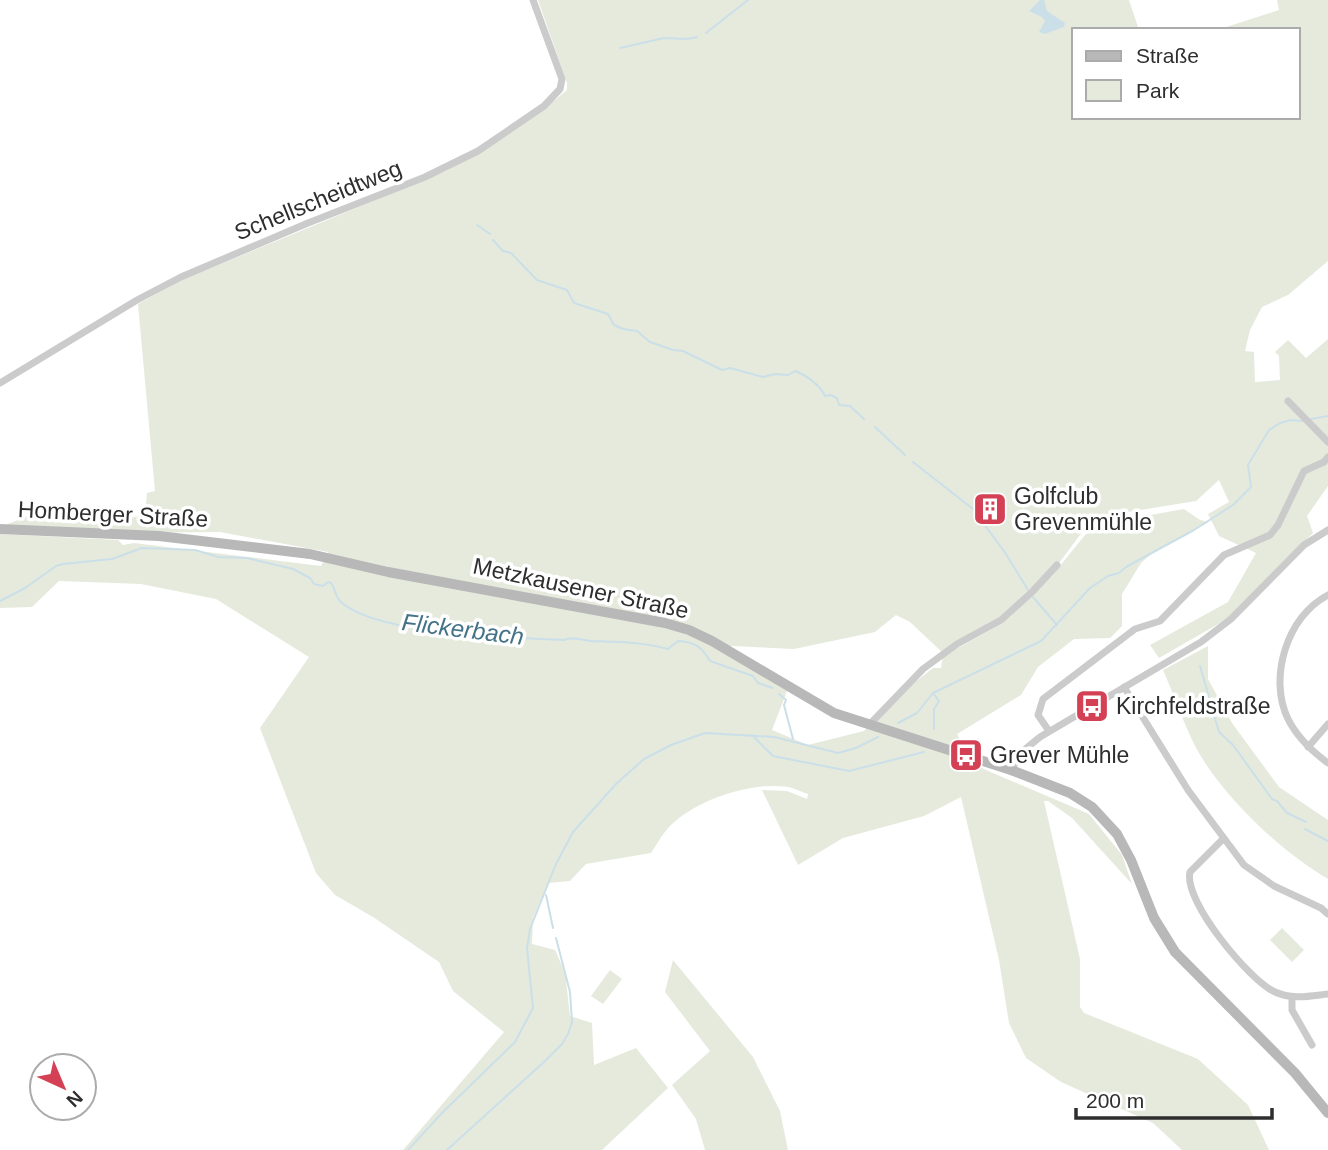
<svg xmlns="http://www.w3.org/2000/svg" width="1328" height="1150" viewBox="0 0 1328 1150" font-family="Helvetica,sans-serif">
  <rect width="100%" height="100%" fill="#fff"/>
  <path fill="#e5eadd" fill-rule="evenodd" d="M 538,0 L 1129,0 L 1139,30 L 1074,30 L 1074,117 L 1298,117 L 1298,30 L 1217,30 L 1279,10 L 1277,0 L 1328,0 L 1328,261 L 1288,295 L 1262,307 L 1250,330 L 1245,351 L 1254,352 L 1255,382 L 1280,380 L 1279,356 L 1275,352 L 1288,340 L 1306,358 L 1328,339 L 1328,486 L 1307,516 L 1313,533 L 1227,619 L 1159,658 L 1150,645 L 1228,602 L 1256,553 L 1219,536 L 1208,514 L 1229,502 L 1219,480 L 1196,501 L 1128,512 L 1104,519 L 1086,527 L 1050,575 L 1051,577 L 1085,535 L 1092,530 L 1128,519 L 1184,509 L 1200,520 L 1209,522 L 1156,550 L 1141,563 L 1122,594 L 1122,626 L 1110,638 L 1074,639 L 1038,667 L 1021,695 L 957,734 L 972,764 L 1089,814 L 1122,855 L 1132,884 L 1072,818 L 1048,801 L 1044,801 L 1080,959 L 1080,1007 L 1084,1013 L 1198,1059 L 1248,1105 L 1269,1150 L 1182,1150 L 1153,1123 L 1061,1082 L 1026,1058 L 1009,1023 L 999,960 L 961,797 L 924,816 L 843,838 L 798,865 L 762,790 L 787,791 L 807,799 L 808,794 C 802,792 794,788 788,787 C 752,781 696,800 670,826 C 663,833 657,844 651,853 L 586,864 L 570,881 L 548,883 L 533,918 L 532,944 L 555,950 L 565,972 L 570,1016 L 592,1023 L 594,1065 L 636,1048 L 668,1088 L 602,1150 L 403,1150 L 504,1032 L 453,991 L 439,962 L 373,917 L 335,895 L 316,873 L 260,728 L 309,657 L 216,599 L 141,584 L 59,581 L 32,607 L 0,608 L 0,534 L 118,540 L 123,545 L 134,543 L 321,566 L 328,552 L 220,532 L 116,533 L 3,526 L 30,515 L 113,521 L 145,515 L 147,493 L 155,491 L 138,304 L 182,280 L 446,171 C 488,148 531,121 567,90 L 567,83 ZM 896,615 L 910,622 L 944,654 L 1003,623 L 943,656 L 941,668 L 933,668 L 901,693 L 864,731 L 808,745 L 772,730 L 787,691 L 711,645 L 794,649 L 875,632 Z
    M 1208,646 L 1208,679 L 1232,723 L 1279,787 L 1328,820 L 1328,879 C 1280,851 1222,796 1195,746 C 1183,722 1174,695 1163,670 Z
    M 1282,928 L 1304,950 L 1292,962 L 1270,940 Z
    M 673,960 L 753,1057 L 780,1111 L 788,1150 L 705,1150 L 696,1119 L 672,1085 L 710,1051 L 665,992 Z
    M 610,970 L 622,979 L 603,1004 L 591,996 Z"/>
  <path fill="#cbdfe8" d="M 1040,0 L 1044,0 L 1047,11 L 1065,23 L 1064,27 L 1045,34 L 1039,32 L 1045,21 L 1042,17 L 1029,11 Z"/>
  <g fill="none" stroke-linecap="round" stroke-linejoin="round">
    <path stroke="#cbdfe8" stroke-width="2" d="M 706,33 L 748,0
      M 620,48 L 664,38 L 687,39 L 697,37
      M 477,225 L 490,234
      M 493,240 L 503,251 L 511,253 L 537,280 L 567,290 L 574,303 L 608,314 L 614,325 L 623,329 L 637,331 L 650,342 L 673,350 L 683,351 L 722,370 L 730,368 L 763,377 L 775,374 L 788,375 L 795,371 C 806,375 820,385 825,396 L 831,395 L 837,398 L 839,405 L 850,406 L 864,419
      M 1311,419 L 1328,416
      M 875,427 L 905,455
      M 913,462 L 973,509 L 1006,554 L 1028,590
      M 1033,597 L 1057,625
      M 0,601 L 25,588 L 56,566 L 63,564 L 112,559 L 142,548 L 195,550 L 218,557 L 247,558 L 293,569 L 310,578 L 314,584 L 323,586 L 328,582 L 331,583 C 336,589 334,596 341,602 C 368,626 445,633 481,636 L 485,633 L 497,637 L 564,640 C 572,636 581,640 591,641 C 618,642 642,642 668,649 L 678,641 C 695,642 702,647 710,661 L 753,676 L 758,683 L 773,688
      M 1200,666 L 1219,732 L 1233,745 L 1272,799 L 1277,801 L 1287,813 L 1306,822
      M 933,693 L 939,701 L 934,709 L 934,729
      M 779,694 L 786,700 L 784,705 L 793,739
      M 898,723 L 917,713 L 933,693 L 1041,641 L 1090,588 L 1108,576 L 1119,573 L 1126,567 L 1194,530 L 1233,505 L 1251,487 L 1248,465 L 1269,430 L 1280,423 L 1291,420 L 1302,421
      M 752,735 L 773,756 L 849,771 L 924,752
      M 1305,829 L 1328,841
      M 546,895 L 553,928
      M 408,1150 L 441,1114 L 515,1042 L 533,1008 L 527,948 L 530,929 L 556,864 L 573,832 L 616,784 L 644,759 L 671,745 L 705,733 L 774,737 L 838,753 L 856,748 L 878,737
      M 447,1150 L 544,1062 L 562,1044 L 568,1034 L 572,1022 L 570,992 L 556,938"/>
    <path stroke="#cbcbcb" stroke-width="7" d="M 0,383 L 137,300 L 181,277 L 308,223 L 425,177 L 478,151 L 544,106 L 560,89 L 562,79 L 533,0
      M 1288,401 L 1328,442
      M 1328,595 C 1287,616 1268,678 1288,719 C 1297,737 1313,752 1328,763
      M 1124,687 L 1188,790 L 1244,865 L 1274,886 L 1321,908 L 1328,914
      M 869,725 L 923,669 L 957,644 L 1001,620 L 1032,592 L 1057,565
      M 1049,731 L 1038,715 L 1043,699 L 1135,629 L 1160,621 L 1224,555 L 1270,535 L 1278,525 L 1304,471 L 1324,462 L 1328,457
      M 1308,747 L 1328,724
      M 1011,770 L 1023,751 L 1040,737 L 1201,642 L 1231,619 L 1304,545 L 1328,530
      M 1223,839 L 1190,872 C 1183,901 1250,981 1275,992 C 1292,1000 1310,996 1328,994
      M 1292,998 L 1292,1010 L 1312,1045"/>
    <path stroke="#b8b8b8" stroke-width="10" d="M 0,529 L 159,536 L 310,554 L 388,572 L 665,623 L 689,630 L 712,641 L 834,713 L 1011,770 L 1070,793 L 1092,807 L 1117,834 L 1131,860 L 1154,918 L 1175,952 L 1295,1073 L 1328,1113"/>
  </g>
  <defs>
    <g id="building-square" transform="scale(1.75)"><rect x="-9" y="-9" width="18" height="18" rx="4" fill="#d44154" stroke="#fff"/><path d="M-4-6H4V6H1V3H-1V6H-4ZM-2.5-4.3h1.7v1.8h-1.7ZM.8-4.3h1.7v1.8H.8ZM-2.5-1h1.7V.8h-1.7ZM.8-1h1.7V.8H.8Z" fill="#fff"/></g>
    <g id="bus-square" transform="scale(1.75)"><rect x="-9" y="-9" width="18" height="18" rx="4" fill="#d44154" stroke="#fff"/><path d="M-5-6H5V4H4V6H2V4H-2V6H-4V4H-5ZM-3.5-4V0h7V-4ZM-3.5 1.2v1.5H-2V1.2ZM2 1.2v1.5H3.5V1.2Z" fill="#fff"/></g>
  </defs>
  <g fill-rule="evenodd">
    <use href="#building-square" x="990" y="509"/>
    <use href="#bus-square" x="1092" y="706"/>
    <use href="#bus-square" x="966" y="755"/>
  </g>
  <g text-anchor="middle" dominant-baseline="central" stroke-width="7" stroke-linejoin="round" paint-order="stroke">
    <g font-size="23" fill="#2e2e2e" stroke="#fff">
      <text transform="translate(318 200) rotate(-22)">Schellscheidtweg</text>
      <text transform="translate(113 514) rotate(3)">Homberger Straße</text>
      <text transform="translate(581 588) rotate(12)">Metzkausener Straße</text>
    </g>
    <g font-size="23" fill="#2e2e2e" stroke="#fff" text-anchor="start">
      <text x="1014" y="496">Golfclub<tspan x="1014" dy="26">Grevenmühle</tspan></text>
      <text x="1116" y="706">Kirchfeldstraße</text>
      <text x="990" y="755">Grever Mühle</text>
    </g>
    <g font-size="24" font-style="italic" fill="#447288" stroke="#fff">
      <text transform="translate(463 629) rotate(7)">Flickerbach</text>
    </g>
  </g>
  <rect x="1072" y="28" width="228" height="91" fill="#ffffff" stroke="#ababab" stroke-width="2"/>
  <rect x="1086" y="51" width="35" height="10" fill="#b8b8b8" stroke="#ababab" stroke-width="2"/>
  <text x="1136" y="63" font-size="21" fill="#2e2e2e">Straße</text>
  <rect x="1086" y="80" width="35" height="21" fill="#e5eadd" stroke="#ababab" stroke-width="2"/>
  <text x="1136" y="98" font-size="21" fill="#2e2e2e">Park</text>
  <g transform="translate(63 1087) rotate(136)"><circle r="33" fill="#ffffff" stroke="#ababab" stroke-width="2"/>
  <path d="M0-5L12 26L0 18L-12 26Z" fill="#d44154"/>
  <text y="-10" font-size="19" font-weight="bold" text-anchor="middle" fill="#2e2e2e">N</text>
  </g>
  <path d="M1076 1108v10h196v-10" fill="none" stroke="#2e2e2e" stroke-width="3.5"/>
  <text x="1086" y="1108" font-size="21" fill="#2e2e2e" stroke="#ffffff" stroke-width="5" paint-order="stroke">200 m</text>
</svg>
